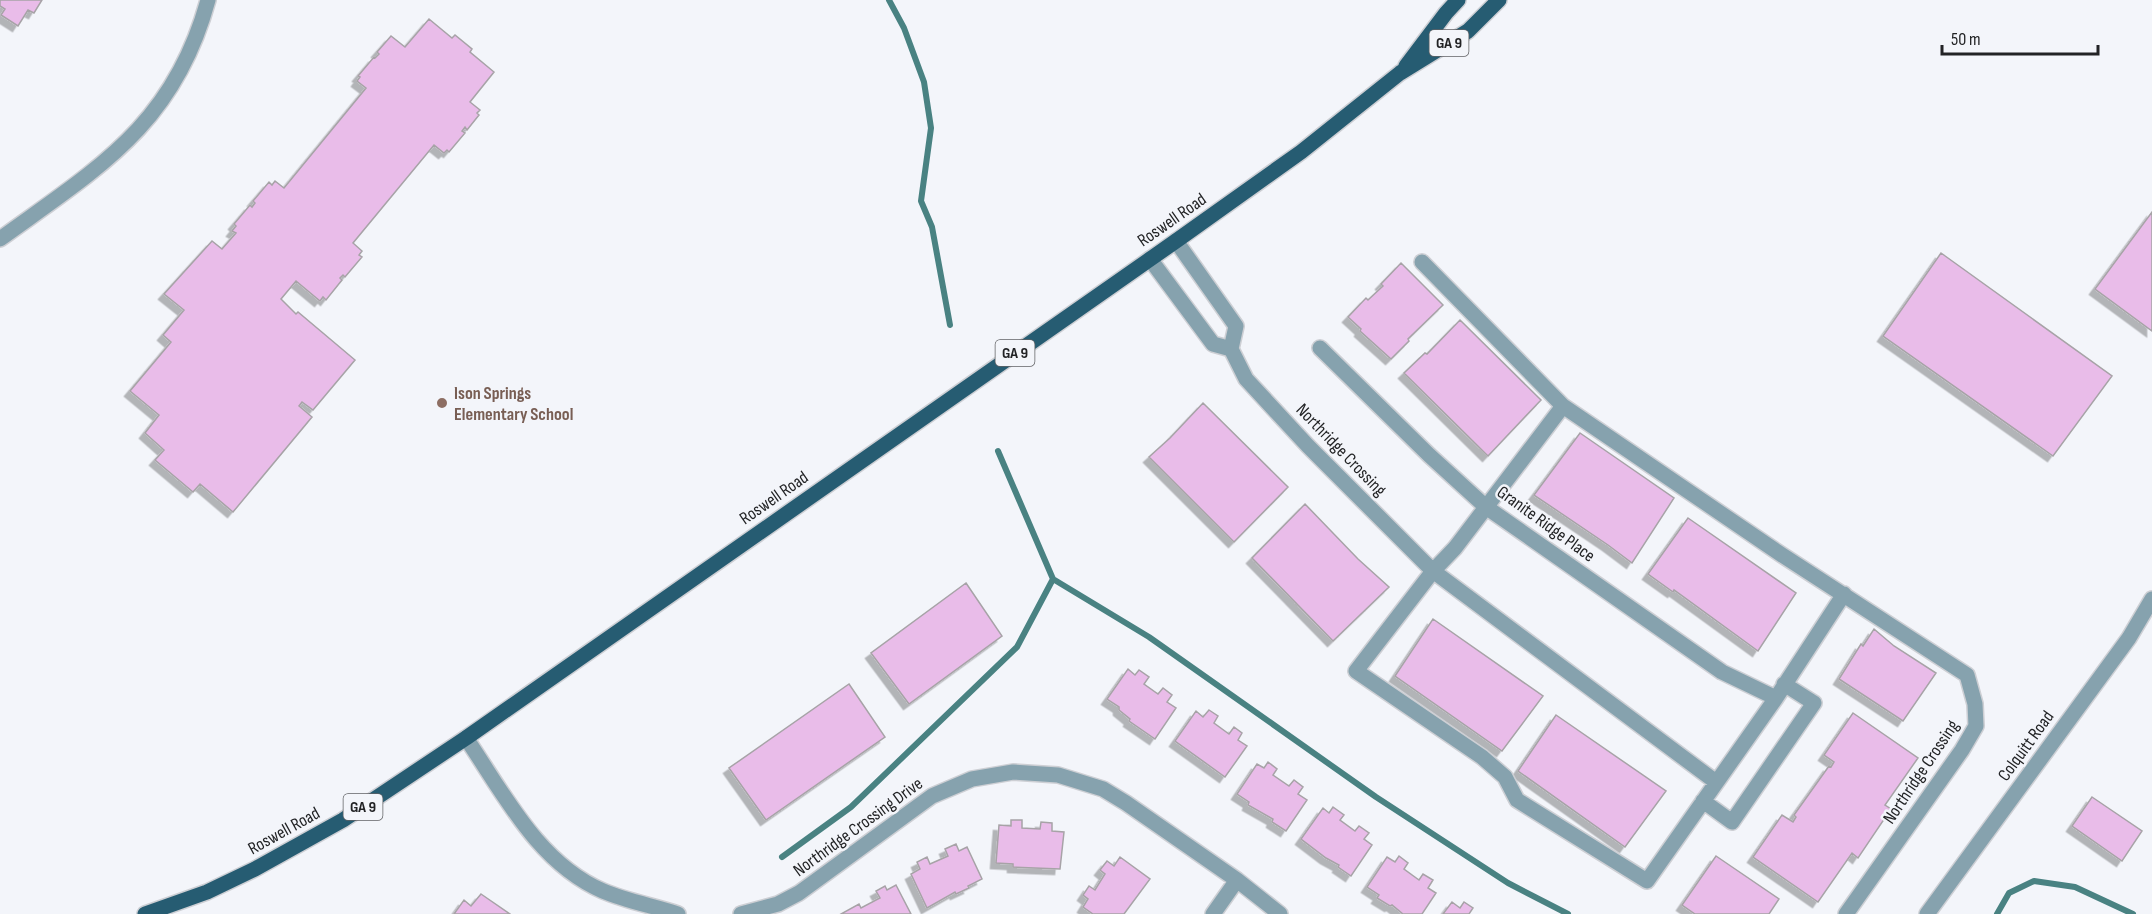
<svg xmlns="http://www.w3.org/2000/svg" width="2152" height="914" viewBox="0 0 2152 914" font-family="'Sofia Sans Condensed',sans-serif">
  <defs>
    <filter id="shadow"><feDropShadow dx="-5.5" dy="5.5" stdDeviation="0" flood-color="#0004"/></filter>
  </defs>
  <rect width="100%" height="100%" fill="#f3f5fa"/>
  <g fill="none" stroke-linecap="round" stroke-linejoin="round">
    <path stroke="#498282" stroke-width="6" d="M 889,0 L 904,28 L 924,82 L 931,128 L 921,201 L 932,227 L 950,325
      M 998,451 L 1053,579 L 1149,637 L 1376,797 L 1508,883 L 1568,914
      M 782,857 L 851,807 L 1017,647 L 1053,579
      M 1997,914 L 2009,893 L 2034,881 L 2075,887 L 2133,914"/>
  </g>
  <path fill="#e9bce9" stroke="#a7a3a7" stroke-width="1.5" filter="url(#shadow)" d="M 0,0 L 42,0 L 34,13 L 28,10 L 18,26 L 1,15 L 5,9 L 0,6 Z
    M 429,19 L 452,38 L 455,35 L 472,49 L 470,52 L 494,72 L 470,102 L 480,110 L 477,113 L 479,115 L 467,130 L 465,127 L 462,131 L 465,133 L 449,152 L 447,150 L 444,153 L 434,145 L 353,243 L 362,251 L 359,255 L 362,257 L 345,277 L 343,275 L 340,278 L 342,280 L 326,300 L 323,297 L 320,301 L 296,281 L 281,299 L 296,314 L 298,312 L 355,360 L 313,410 L 302,402 L 299,406 L 312,417 L 233,512 L 200,484 L 193,492 L 155,460 L 164,450 L 145,433 L 159,415 L 130,391 L 171,342 L 163,335 L 184,310 L 164,294 L 212,241 L 222,249 L 236,233 L 232,231 L 236,226 L 234,224 L 250,205 L 252,207 L 255,203 L 253,201 L 269,182 L 272,185 L 275,181 L 284,188 L 366,88 L 357,81 L 360,77 L 358,76 L 374,57 L 375,58 L 379,54 L 377,52 L 391,36 L 405,47 Z
    M 2152,212 L 2152,331 L 2095,289 Z
    M 1941,253 L 2112,376 L 2053,456 L 1883,336 Z
    M 1401,263 L 1443,305 L 1408,339 L 1409,341 L 1391,359 L 1360,331 L 1361,329 L 1348,317 L 1366,298 L 1368,300 L 1383,286 L 1381,284 Z
    M 1460,320 L 1541,400 L 1488,456 L 1404,373 L 1425,353 L 1427,354 Z
    M 1203,403 L 1288,487 L 1234,542 L 1149,457 L 1170,438 Z
    M 1580,433 L 1674,498 L 1632,563 L 1608,545 L 1534,495 Z
    M 1305,504 L 1358,559 L 1389,587 L 1333,641 L 1252,558 Z
    M 1688,518 L 1796,593 L 1758,651 L 1674,590 L 1673,592 L 1648,574 Z
    M 966,583 L 1002,636 L 909,704 L 871,653 Z
    M 1433,619 L 1543,696 L 1502,751 L 1395,676 Z
    M 1874,629 L 1894,646 L 1936,673 L 1903,721 L 1839,679 L 1861,644 L 1863,646 Z
    M 1128,669 L 1135,675 L 1139,670 L 1149,677 L 1144,684 L 1158,694 L 1163,688 L 1172,695 L 1167,702 L 1176,708 L 1155,739 L 1129,721 L 1130,719 L 1119,710 L 1119,707 L 1107,699 Z
    M 849,684 L 885,737 L 766,820 L 729,768 Z
    M 1209,710 L 1218,716 L 1214,723 L 1229,734 L 1234,727 L 1242,733 L 1238,740 L 1247,746 L 1225,777 L 1175,741 L 1196,711 L 1203,717 Z
    M 1853,713 L 1918,758 L 1885,805 L 1891,809 L 1858,858 L 1852,853 L 1818,902 L 1753,857 L 1782,815 L 1793,822 L 1796,817 L 1794,815 L 1829,766 L 1831,767 L 1834,762 L 1824,755 Z
    M 1556,715 L 1666,791 L 1625,847 L 1518,771 Z
    M 1268,762 L 1277,769 L 1273,775 L 1289,786 L 1294,780 L 1303,787 L 1298,794 L 1307,800 L 1286,831 L 1272,822 L 1273,819 L 1248,805 L 1249,802 L 1237,794 L 1257,764 L 1264,768 Z
    M 2092,797 L 2142,831 L 2122,861 L 2072,826 Z
    M 1333,807 L 1344,815 L 1340,820 L 1355,831 L 1359,826 L 1369,833 L 1364,839 L 1372,845 L 1351,876 L 1338,867 L 1339,865 L 1326,858 L 1301,839 L 1323,808 L 1329,813 Z
    M 1011,820 L 1022,820 L 1022,828 L 1040,829 L 1041,822 L 1052,823 L 1052,831 L 1064,832 L 1060,869 L 1013,867 L 1013,864 L 996,863 L 999,825 L 1011,826 Z
    M 956,844 L 959,851 L 967,847 L 982,879 L 968,886 L 969,888 L 956,894 L 955,892 L 927,908 L 911,874 L 920,869 L 917,862 L 927,857 L 930,864 L 948,856 L 945,849 Z
    M 1399,856 L 1408,863 L 1404,869 L 1419,880 L 1423,874 L 1433,880 L 1428,888 L 1436,893 L 1422,914 L 1403,914 L 1392,905 L 1390,906 L 1377,898 L 1379,895 L 1367,887 L 1387,857 L 1395,862 Z
    M 1716,856 L 1779,899 L 1769,914 L 1695,914 L 1682,905 Z
    M 1120,857 L 1150,879 L 1124,914 L 1093,914 L 1083,907 L 1088,899 L 1083,895 L 1089,886 L 1095,890 L 1105,874 L 1100,870 L 1107,861 L 1114,866 Z
    M 896,885 L 911,914 L 841,914 L 859,904 L 861,908 L 880,898 L 876,891 L 885,886 L 887,890 Z
    M 481,894 L 510,914 L 454,914 L 464,900 L 471,906 Z
    M 1452,902 L 1460,908 L 1464,902 L 1473,908 L 1469,914 L 1443,914 Z"/>
  <g fill="none" stroke-linecap="round" stroke-linejoin="round">
    <g stroke="#cdcfd4" stroke-width="18">
      <path id="minor" d="M 0,239 C 98,168 174,125 208,0
        M 1176,241 L 1236,326 L 1231,349 L 1246,379 L 1308,446 L 1433,571 L 1716,782
        M 1150,259 L 1213,344 L 1231,349
        M 1422,262 L 1563,406
        M 1320,348 L 1429,455 L 1486,507 L 1722,672 L 1776,698
        M 1844,594 L 1776,698 L 1647,881 L 1517,800 L 1505,777 L 1482,757 L 1356,671 L 1433,571 L 1455,548 L 1563,406 L 1782,555 L 1967,675 L 1975,704 L 1976,726 L 1962,750 L 1846,914
        M 466,738 C 504,794 538,863 603,891 C 626,901 654,906 678,914
        M 1703,801 L 1732,822 L 1814,703 L 1784,684
        M 741,914 L 778,904 L 799,893 L 932,796 L 972,779 L 1013,772 L 1058,775 L 1103,789 L 1126,803 L 1237,880 L 1280,914
        M 1213,914 L 1237,880
        M 1927,914 L 2129,638 L 2152,599"/>
    </g>
    <g stroke="#cdcfd4" stroke-width="18">
      <path id="major" d="M 1406,66 L 1446,13 L 1458,0
        M 145,914 L 207,892 L 255,869 L 343,820 L 466,738 L 1176,241 L 1301,152 L 1400,73 L 1468,31 L 1499,0"/>
    </g>
    <use href="#minor" stroke="#86a2ae" stroke-width="15"/>
    <use href="#major" stroke="#265c72" stroke-width="15"/>
  </g>
  <circle fill="#8d6e63" stroke="#f3f5fa" stroke-width="2" cx="442" cy="403" r="6"/>
  <g text-anchor="middle" dominant-baseline="central" stroke-width="5" stroke-linejoin="round" paint-order="stroke">
    <g fill="#f3f5fa" stroke="#616265" stroke-width="1.5">
      <rect x="1429.5" y="30" width="39" height="26" rx="4.5"/>
      <rect x="995.5" y="340" width="39" height="26" rx="4.5"/>
      <rect x="343.5" y="794" width="39" height="26" rx="4.5"/>
    </g>
    <g font-size="16" font-weight="bold" fill="#222325">
      <text x="1449" y="43">GA 9</text>
      <text x="1015" y="353">GA 9</text>
      <text x="363" y="807">GA 9</text>
    </g>
    <g font-size="18" fill="#222325" stroke="#f3f5fa">
      <text transform="translate(1172 220) rotate(-35)">Roswell Road</text>
      <text transform="translate(1341 450) rotate(46)">Northridge Crossing</text>
      <text transform="translate(774 498) rotate(-35)">Roswell Road</text>
      <text transform="translate(1546 524) rotate(36)">Granite Ridge Place</text>
      <text transform="translate(2026 746) rotate(-54)">Colquitt Road</text>
      <text transform="translate(1921 772) rotate(-56)">Northridge Crossing</text>
      <text transform="translate(858 827) rotate(-36)">Northridge Crossing Drive</text>
      <text transform="translate(284 831) rotate(-29)">Roswell Road</text>
    </g>
    <g font-size="18" font-weight="bold" fill="#785e54" stroke="#f3f5fa" text-anchor="start">
      <text x="454" y="393">Ison Springs<tspan x="454" dy="21">Elementary School</tspan></text>
    </g>
  </g>
  <path d="M1942 45v9h156v-9" fill="none" stroke="#222325" stroke-width="3"/>
  <text x="1951" y="45" font-size="18" fill="#222325" stroke="#f3f5fa" stroke-width="4.5" paint-order="stroke">50 m</text>
</svg>
